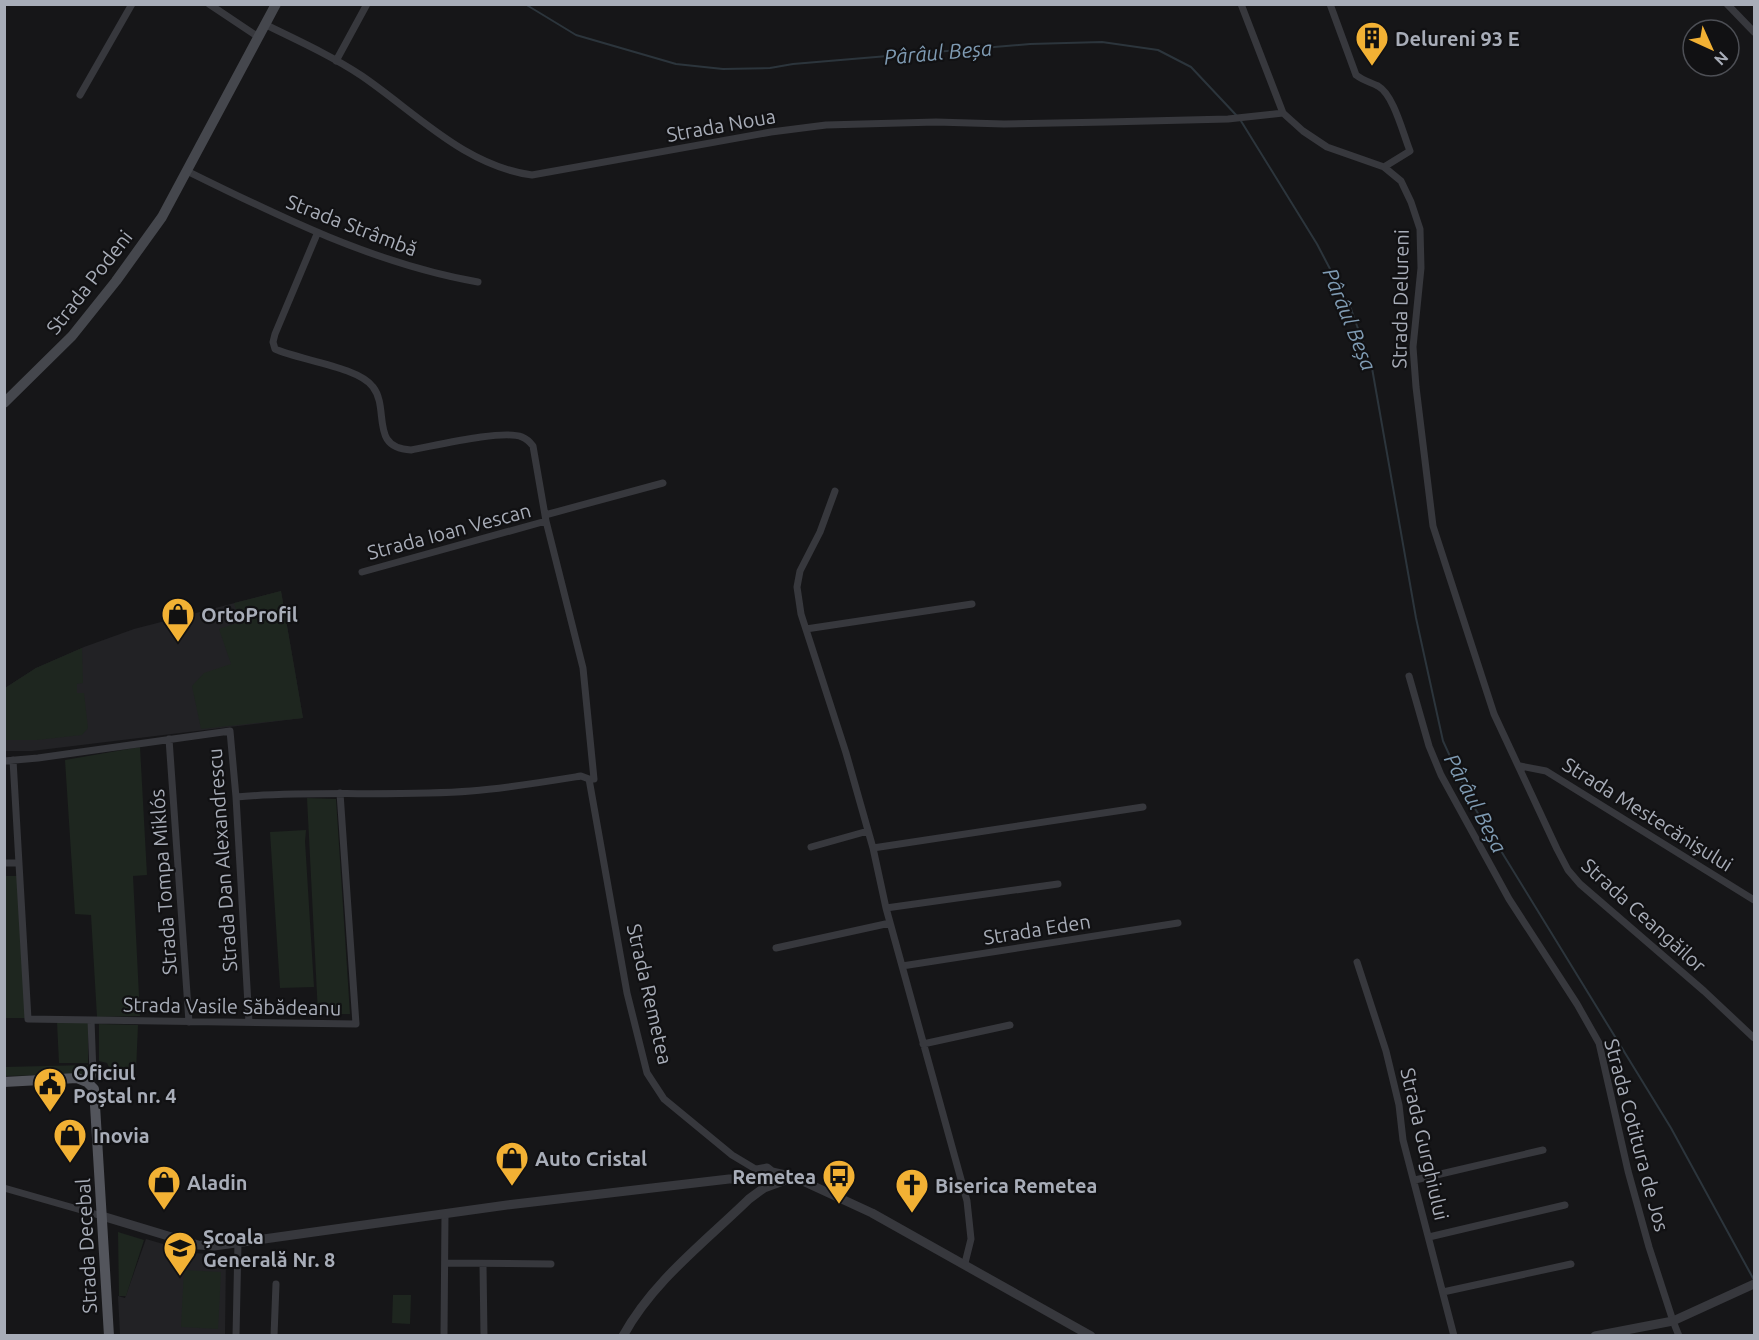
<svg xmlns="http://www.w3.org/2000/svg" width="1759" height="1340" viewBox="0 0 1759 1340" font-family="Ubuntu,sans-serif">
  <rect width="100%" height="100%" fill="#161618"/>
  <path fill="#222225" d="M 281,591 L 303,718 L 32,751 L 5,751 L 5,688 L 36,668 L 84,647 L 134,629 Z
    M 146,1239 L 194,1253 L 226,1255 L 225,1335 L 120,1335 L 118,1296 L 125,1298 Z"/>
  <path fill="#1e261f" d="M 281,591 L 303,718 L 201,729 L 192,686 L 204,673 L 231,664 L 219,629 L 240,622 L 234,603 Z
    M 82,648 L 83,683 L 77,684 L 77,693 L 84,693 L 88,728 L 82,735 L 37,740 L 5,740 L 5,688 L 36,668 Z
    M 140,747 L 147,875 L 133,876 L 140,1016 L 97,1017 L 91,915 L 75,914 L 65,760 Z
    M 307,798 L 336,799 L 350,1014 L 318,1014 Z
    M 306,830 L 305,841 L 314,987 L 280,988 L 270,832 Z
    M 4,876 L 18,876 L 26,1018 L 5,1018 Z
    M 57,1022 L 88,1023 L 88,1063 L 59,1063 Z
    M 99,1024 L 138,1025 L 136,1071 L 111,1072 L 107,1063 L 99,1061 Z
    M 88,1065 L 88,1074 L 5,1076 L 4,1067 Z
    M 118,1232 L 144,1240 L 126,1296 L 119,1296 Z
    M 184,1270 L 221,1272 L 218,1329 L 181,1327 Z
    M 393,1295 L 411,1295 L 410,1324 L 392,1323 Z"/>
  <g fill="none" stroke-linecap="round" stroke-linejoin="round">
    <path stroke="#2c353c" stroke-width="2" d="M 525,4 L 576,35 L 676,64 L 723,69 L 770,68 L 793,64 L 1030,44 L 1102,42 L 1158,50 L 1191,67 L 1237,116
      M 1241,121 L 1317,244 L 1351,309 L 1372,368 L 1416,618 L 1443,741 L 1471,802 L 1671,1128 L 1754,1280"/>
    <path stroke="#37383d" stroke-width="7" d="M 209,4 L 257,36
      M 1241,4 L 1283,113 L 1303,131 L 1327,147 L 1384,167 L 1401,181 L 1411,202 L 1420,229 L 1421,268 L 1413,347 L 1416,387 L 1433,526 L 1494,714 L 1557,849 L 1568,870 L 1580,884 L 1704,991 L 1754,1038
      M 1330,4 L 1356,75 C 1364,81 1370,82 1378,86 C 1394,95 1403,134 1410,151 L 1384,167
      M 1727,4 L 1754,32
      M 264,24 C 297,40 332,56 362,76 C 416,113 465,166 532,175 L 771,132 L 826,125 L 936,122 L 1004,124 L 1107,122 L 1228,119 L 1283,113
      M 336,61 L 367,4
      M 80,95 L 132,4
      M 187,171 C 280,217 375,264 478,282
      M 317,234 L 275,334 L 273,342 L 275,349 C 299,360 359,367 373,387 C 390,409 369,448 411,450 C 434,446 503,429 522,437 C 527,439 530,442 533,446 L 546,521 L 583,668 L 594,779 L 589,779
      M 835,491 L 820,532 L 800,571 L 797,587 L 801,614 L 846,753 L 873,848 L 886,908 L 967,1201 L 971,1239 L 965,1263
      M 545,515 L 663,483
      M 362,572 L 546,521
      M 806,629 L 972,604
      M 1409,676 L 1429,746 L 1441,775 L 1509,899 L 1577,1004 L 1599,1043 L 1628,1171 L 1649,1247 L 1673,1321 L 1679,1336
      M 169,739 L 189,1022
      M 13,760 L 28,1019 L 356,1024 L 340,793
      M 4,761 L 38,758 L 230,731 L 236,797 L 249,1022
      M 1520,766 L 1546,771 L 1754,900
      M 589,779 L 627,993 L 647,1073 L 664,1099 L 732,1155 L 757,1170
      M 236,797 C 314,790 393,797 471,791 C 508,788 544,782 581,776 L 589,779
      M 811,847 L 868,831
      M 873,848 L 1143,807
      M 4,863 L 19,863
      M 886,908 L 1058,884
      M 776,948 L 890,923
      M 1357,962 L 1386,1051 L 1399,1105 L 1403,1140 L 1454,1336
      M 902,966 L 1178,923
      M 923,1044 L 1010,1025
      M 90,1084 L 93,1074 L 91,1020
      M 1415,1180 L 1543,1150
      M 4,1188 L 102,1216
      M 1429,1237 L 1565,1205
      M 445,1263 L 551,1264
      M 483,1265 L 484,1336
      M 1443,1292 L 1571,1264
      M 236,1336 L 238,1242
      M 274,1336 L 276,1284
      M 444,1336 L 445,1214"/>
    <path stroke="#37383d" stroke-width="9" d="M 753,1179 L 757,1170 L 767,1168 L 772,1172 L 794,1177 L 872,1213 L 1091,1336
      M 102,1216 L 198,1245 L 214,1246 L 507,1205 L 729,1179 L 753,1179
      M 623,1336 C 653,1281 705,1242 749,1199 L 764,1188 L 794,1177
      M 1595,1336 L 1673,1321 L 1754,1284"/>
    <path stroke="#45474d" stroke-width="10" d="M 4,403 L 72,336 L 116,281 L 162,217 L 276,4"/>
    <path stroke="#53555c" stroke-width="10" d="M 4,1082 L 77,1078 L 87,1082 L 94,1089 L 109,1336"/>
  </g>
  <defs>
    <g id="building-pin" transform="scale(1.725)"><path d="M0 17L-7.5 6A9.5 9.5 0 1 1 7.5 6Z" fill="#f2b134" stroke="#111113"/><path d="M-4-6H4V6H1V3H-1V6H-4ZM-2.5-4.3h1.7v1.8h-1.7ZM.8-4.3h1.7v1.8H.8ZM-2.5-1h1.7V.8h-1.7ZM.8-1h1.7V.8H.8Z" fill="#111"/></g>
    <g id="shop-pin" transform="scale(1.725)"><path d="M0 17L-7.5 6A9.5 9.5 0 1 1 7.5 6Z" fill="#f2b134" stroke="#111113"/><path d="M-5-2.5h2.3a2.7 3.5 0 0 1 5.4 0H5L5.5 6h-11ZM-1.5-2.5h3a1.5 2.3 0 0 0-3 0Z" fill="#111"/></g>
    <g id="civic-pin" transform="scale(1.725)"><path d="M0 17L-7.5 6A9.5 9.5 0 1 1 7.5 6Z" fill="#f2b134" stroke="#111113"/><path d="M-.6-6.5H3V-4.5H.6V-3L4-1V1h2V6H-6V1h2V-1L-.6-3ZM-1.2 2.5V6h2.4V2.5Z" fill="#111"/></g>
    <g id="bus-pin" transform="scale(1.725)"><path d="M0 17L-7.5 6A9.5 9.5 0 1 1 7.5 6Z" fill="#f2b134" stroke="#111113"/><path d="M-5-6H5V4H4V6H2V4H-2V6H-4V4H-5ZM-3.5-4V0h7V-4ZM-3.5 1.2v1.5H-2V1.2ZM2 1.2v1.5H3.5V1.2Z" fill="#111"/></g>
    <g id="church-pin" transform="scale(1.725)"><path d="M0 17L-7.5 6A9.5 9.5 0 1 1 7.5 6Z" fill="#f2b134" stroke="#111113"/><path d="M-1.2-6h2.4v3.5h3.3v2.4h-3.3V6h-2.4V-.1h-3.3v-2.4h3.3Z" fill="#111"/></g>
    <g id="school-pin" transform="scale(1.725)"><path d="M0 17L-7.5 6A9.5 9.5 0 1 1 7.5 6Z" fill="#f2b134" stroke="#111113"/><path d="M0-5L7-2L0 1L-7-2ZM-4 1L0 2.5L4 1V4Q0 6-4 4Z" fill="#111"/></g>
  </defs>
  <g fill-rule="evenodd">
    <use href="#building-pin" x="1372" y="38"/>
    <use href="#shop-pin" x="178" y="614"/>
    <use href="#civic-pin" x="50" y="1084"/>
    <use href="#shop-pin" x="70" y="1135"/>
    <use href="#shop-pin" x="512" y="1158"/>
    <use href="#bus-pin" x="839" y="1176"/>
    <use href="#shop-pin" x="164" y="1182"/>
    <use href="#church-pin" x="912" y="1185"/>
    <use href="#school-pin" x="180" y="1248"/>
  </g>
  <g text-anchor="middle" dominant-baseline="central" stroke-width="4.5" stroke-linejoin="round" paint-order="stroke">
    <g font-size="20" font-weight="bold" fill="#a8adb8" stroke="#111113" text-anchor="start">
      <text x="1395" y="38">Delureni 93 E</text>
      <text x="201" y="614">OrtoProfil</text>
      <text x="73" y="1072">Oficiul<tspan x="73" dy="23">Poștal nr. 4</tspan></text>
      <text x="93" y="1135">Inovia</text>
      <text x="535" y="1158">Auto Cristal</text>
      <text x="816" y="1176" text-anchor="end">Remetea</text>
      <text x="187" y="1182">Aladin</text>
      <text x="935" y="1185">Biserica Remetea</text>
      <text x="203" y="1236">Școala<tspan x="203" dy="23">Generală Nr. 8</tspan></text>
    </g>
    <g font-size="20" fill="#a8adb8" stroke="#111113">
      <text transform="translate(721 125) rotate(-10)">Strada Noua</text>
      <text transform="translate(352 225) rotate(21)">Strada Strâmbă</text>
      <text transform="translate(89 282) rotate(-52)">Strada Podeni</text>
      <text transform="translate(1400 299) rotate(-89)">Strada Delureni</text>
      <text transform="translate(449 531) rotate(-15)">Strada Ioan Vescan</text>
      <text transform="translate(1648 814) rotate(32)">Strada Mestecănișului</text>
      <text transform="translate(222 860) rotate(-94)">Strada Dan Alexandrescu</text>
      <text transform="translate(163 882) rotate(-94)">Strada Tompa Miklós</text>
      <text transform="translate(1644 915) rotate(42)">Strada Ceangăilor</text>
      <text transform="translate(1037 929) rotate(-9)">Strada Eden</text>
      <text transform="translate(650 994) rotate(77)">Strada Remetea</text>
      <text transform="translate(232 1006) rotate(1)">Strada Vasile Săbădeanu</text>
      <text transform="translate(1637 1135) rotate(75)">Strada Cotitura de Jos</text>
      <text transform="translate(1425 1144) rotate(77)">Strada Gurghiului</text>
      <text transform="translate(86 1246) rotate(-93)">Strada Decebal</text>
    </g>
    <g font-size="21" font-style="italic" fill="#7f9bb3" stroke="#111113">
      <text transform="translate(938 52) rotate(-5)">Pârâul Beșa</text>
      <text transform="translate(1350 319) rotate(68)">Pârâul Beșa</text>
      <text transform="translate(1476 803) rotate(62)">Pârâul Beșa</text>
    </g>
  </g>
  <rect width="1759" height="1340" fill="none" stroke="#a8adb8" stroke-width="12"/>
  <g transform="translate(1711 48) rotate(135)"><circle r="28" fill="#111113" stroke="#4d4f55" stroke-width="1.5"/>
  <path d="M0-4.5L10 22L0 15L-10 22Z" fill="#f2b134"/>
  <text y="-9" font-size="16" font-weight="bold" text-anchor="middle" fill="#a8adb8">N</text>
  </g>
</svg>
